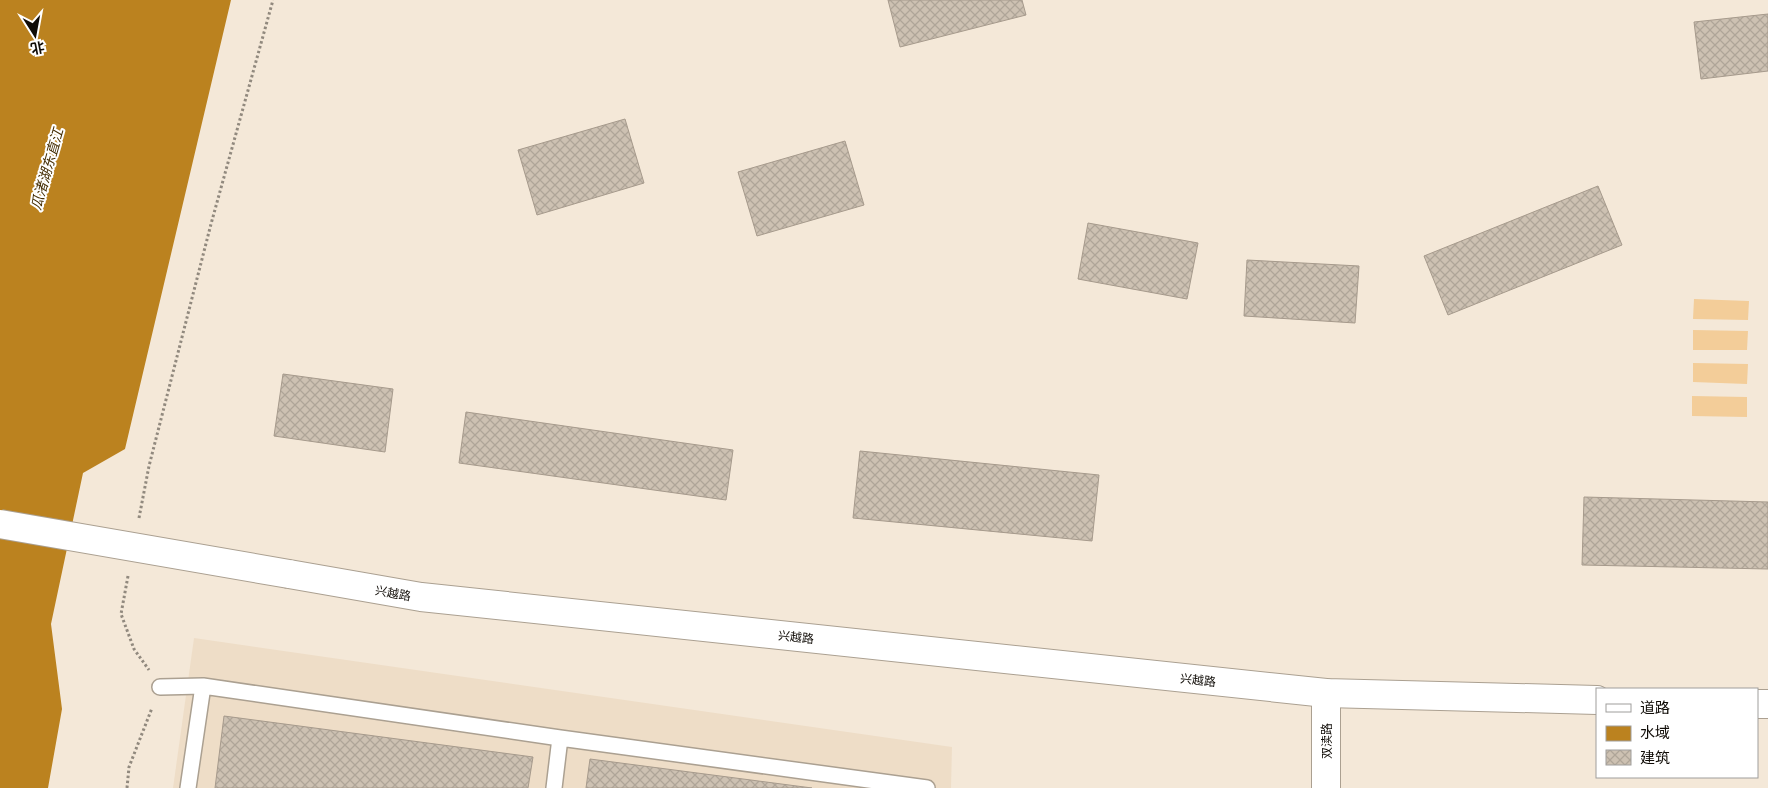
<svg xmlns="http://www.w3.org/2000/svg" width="1768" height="788" viewBox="0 0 1768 788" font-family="'PT Sans Narrow','Noto Sans SC',sans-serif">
  <defs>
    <pattern id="building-cross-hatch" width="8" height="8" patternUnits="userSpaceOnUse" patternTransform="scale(1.25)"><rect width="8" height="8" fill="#cdc1b2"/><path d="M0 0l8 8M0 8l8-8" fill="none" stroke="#afa598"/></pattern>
  </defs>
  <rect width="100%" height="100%" fill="#f4e8d8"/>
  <path fill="#eeddc7" d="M 194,638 L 952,747 L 951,788 L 173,788 Z"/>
  <path fill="#f3cd99" d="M 1694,299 L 1749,301 L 1748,320 L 1693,319 Z
    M 1693,330 L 1748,331 L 1747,350 L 1693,350 Z
    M 1693,363 L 1748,364 L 1747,384 L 1693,382 Z
    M 1692,396 L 1747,397 L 1747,417 L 1692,416 Z"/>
  <path fill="#bb821f" d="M 0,0 L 231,0 L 125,449 L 83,473 L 51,624 L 62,709 L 48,788 L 0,788 Z"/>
  <path fill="url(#building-cross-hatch)" stroke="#a69a8c" d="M 888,0 L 1022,0 L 1026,15 L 900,47 Z
    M 1768,14 L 1768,71 L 1701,79 L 1694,22 Z
    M 625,119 L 644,183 L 537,215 L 518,150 Z
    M 845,141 L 864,205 L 757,236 L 738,172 Z
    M 1598,186 L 1622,245 L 1448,315 L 1424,256 Z
    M 1088,223 L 1198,243 L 1187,299 L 1078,279 Z
    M 1247,260 L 1359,266 L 1355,323 L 1244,316 Z
    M 283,374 L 393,389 L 385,452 L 274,436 Z
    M 466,412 L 733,450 L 726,500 L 459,463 Z
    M 860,451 L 1099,475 L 1092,541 L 853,518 Z
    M 1584,497 L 1768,502 L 1768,569 L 1582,565 Z
    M 224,716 L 533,757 L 528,788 L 215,788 Z
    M 590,759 L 812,788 L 586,788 Z"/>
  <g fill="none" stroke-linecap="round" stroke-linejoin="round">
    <g stroke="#aba091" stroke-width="18">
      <path id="lane" d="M 203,686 L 560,738 L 927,788
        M 160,687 L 203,686 L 188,788
        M 554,788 L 560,738"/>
    </g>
    <g stroke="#aba091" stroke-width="30">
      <path id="street" d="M 1326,693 L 1326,788"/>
    </g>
    <g stroke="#aba091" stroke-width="30">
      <path id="secondary" d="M 289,574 L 421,597 L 1326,693 L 1597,700
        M 1757,704 L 1768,704"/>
    </g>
    <path stroke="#91897e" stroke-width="3" stroke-dasharray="2.5 2.5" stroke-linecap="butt" d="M 139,518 L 149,466 L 211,224 L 273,0
      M 128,576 L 121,614 L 134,649 L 149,670
      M 127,788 L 129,767 L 152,708"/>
    <use href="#lane" stroke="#fff" stroke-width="15"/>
    <use href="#street" stroke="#fff" stroke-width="28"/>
    <use href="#secondary" stroke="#fff" stroke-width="28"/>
    <g stroke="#aba091" stroke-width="30" stroke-linecap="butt">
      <path id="secondary-bridge" d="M 0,524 L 289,574"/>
    </g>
    <use href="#secondary-bridge" stroke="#fff" stroke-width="28"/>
  </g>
  <g text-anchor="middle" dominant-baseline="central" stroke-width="4" stroke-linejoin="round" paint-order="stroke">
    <g font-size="12" fill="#100c07" stroke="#fff">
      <text transform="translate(393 593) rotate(10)">兴越路</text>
      <text transform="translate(796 637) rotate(6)">兴越路</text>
      <text transform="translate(1198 680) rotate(6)">兴越路</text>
      <text transform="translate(1326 741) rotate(-90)">双渎路</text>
    </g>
    <g font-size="14" font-style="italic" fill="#452e05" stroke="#fff">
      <text transform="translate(47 169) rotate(-74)">瓜渚湖东直江</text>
    </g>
  </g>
  <rect x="1596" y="688" width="162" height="90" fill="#ffffff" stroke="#9f9e9c"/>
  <rect x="1606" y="704" width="25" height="8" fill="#ffffff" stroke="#9f9e9c"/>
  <text x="1640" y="713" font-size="15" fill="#100c07">道路</text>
  <rect x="1606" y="726" width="25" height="15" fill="#bb821f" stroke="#9f9e9c"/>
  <text x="1640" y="738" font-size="15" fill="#100c07">水域</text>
  <rect x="1606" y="750" width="25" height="15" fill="url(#building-cross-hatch)" stroke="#9f9e9c"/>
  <text x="1640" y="763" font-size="15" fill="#100c07">建筑</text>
  <g transform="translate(35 35) rotate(169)" stroke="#ffffff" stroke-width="4" paint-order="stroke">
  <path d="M0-4L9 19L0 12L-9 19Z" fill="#100c07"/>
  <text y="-8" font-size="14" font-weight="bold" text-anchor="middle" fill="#100c07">北</text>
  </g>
</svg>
